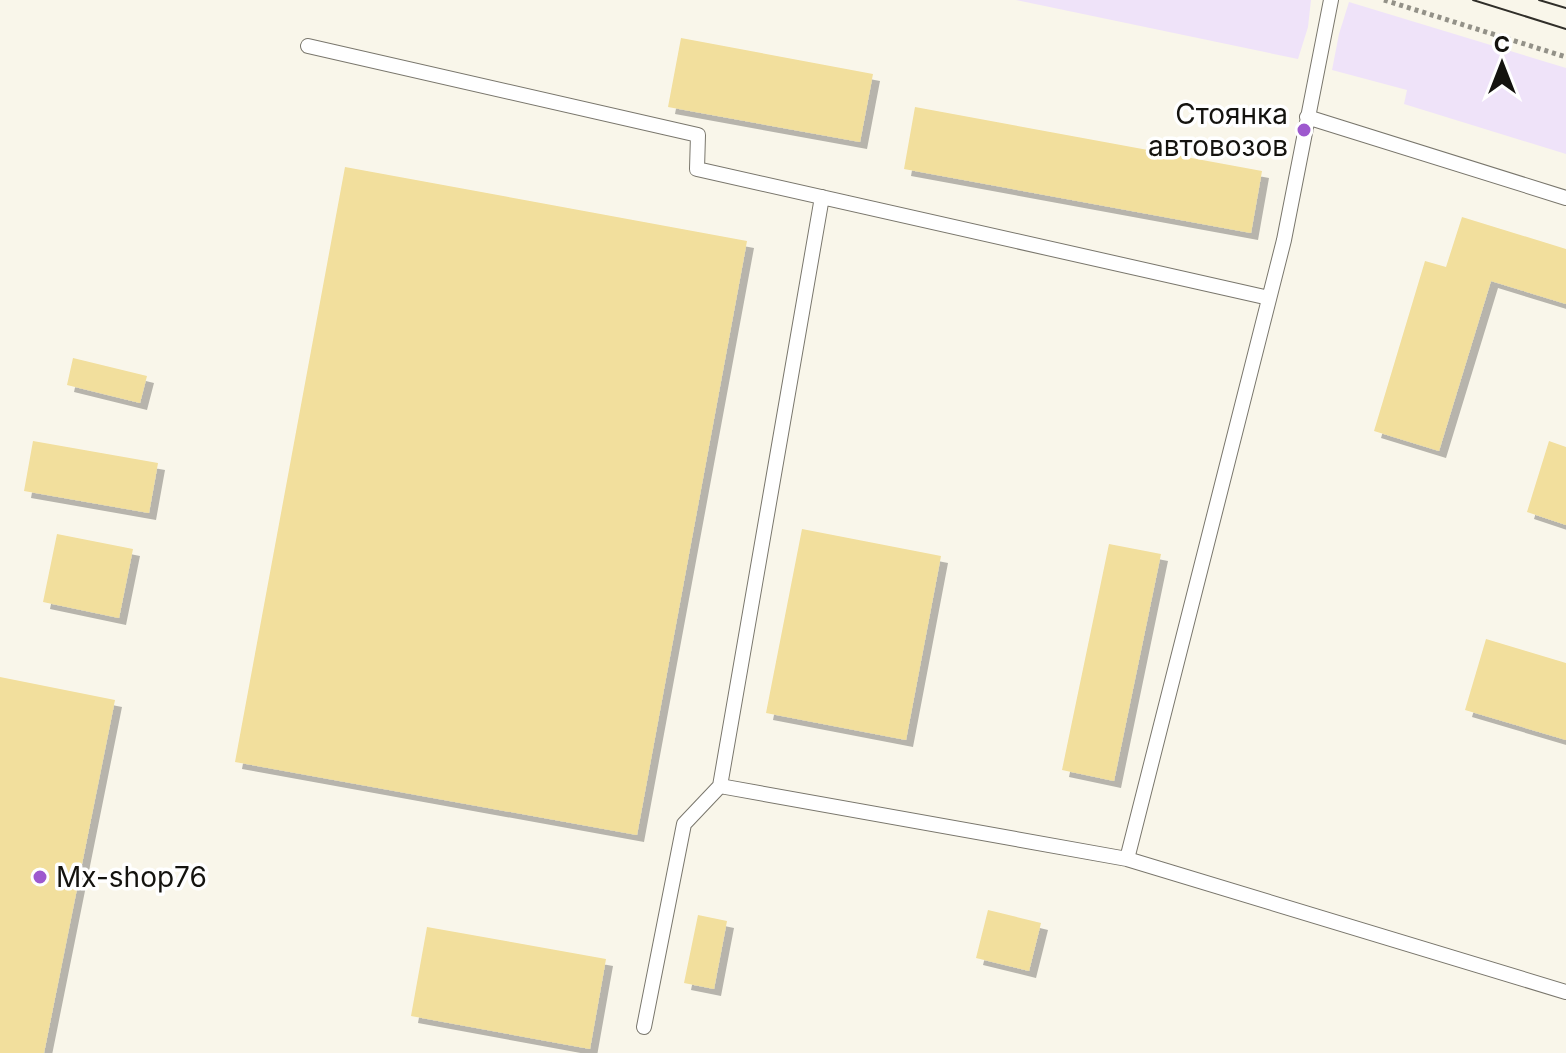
<svg xmlns="http://www.w3.org/2000/svg" width="1566" height="1053" viewBox="0 0 1566 1053" font-family="Inter,sans-serif">
  <defs>
    <filter id="shadow"><feDropShadow dx="7" dy="7" stdDeviation="0" flood-color="#0004"/></filter>
  </defs>
  <rect width="100%" height="100%" fill="#f9f6ea"/>
  <path fill="#efe3f9" d="M 1016,0 L 1311,0 L 1308,27 L 1298,59 Z
    M 1349,2 L 1566,68 L 1566,154 L 1404,104 L 1407,90 L 1332,70 L 1339,34 Z"/>
  <path fill="#f2df9d" filter="url(#shadow)" d="M 681,38 L 873,74 L 860,142 L 668,107 Z
    M 915,107 L 1262,171 L 1251,233 L 904,169 Z
    M 345,167 L 747,241 L 637,835 L 235,762 Z
    M 1462,217 L 1566,249 L 1566,304 L 1491,281 L 1439,451 L 1374,431 L 1425,261 L 1446,267 Z
    M 73,358 L 147,376 L 140,403 L 67,385 Z
    M 33,441 L 158,463 L 149,513 L 24,491 Z
    M 1549,441 L 1566,447 L 1566,525 L 1527,512 Z
    M 802,529 L 941,556 L 906,740 L 766,713 Z
    M 57,534 L 133,549 L 119,618 L 43,602 Z
    M 1109,544 L 1161,554 L 1114,781 L 1062,770 Z
    M 1486,639 L 1566,663 L 1566,740 L 1465,710 Z
    M 0,677 L 115,700 L 44,1053 L 0,1053 Z
    M 988,910 L 1041,923 L 1029,971 L 976,958 Z
    M 698,915 L 727,921 L 714,989 L 684,983 Z
    M 427,927 L 606,959 L 590,1049 L 411,1016 Z"/>
  <g fill="none" stroke-linecap="round" stroke-linejoin="round">
    <g stroke="#79766c" stroke-width="16">
      <path id="lane" d="M 1331,0 L 1284,240 L 1127,859 L 1566,992
        M 308,46 L 698,135 L 697,169 L 1269,298
        M 1307,117 L 1566,198
        M 720,786 L 822,197
        M 644,1027 L 684,824 L 720,786 L 1127,859"/>
    </g>
    <path stroke="#939188" stroke-width="5" stroke-dasharray="4 4" stroke-linecap="butt" d="M 1384,0 L 1566,57"/>
    <use href="#lane" stroke="#fff" stroke-width="14"/>
    <path stroke="#302e29" stroke-width="2" d="M 1473,0 L 1566,29
      M 1539,0 L 1566,8"/>
  </g>
  <g fill="#9e59ce" stroke="#fff" stroke-width="3">
    <circle cx="1304" cy="130" r="8"/>
    <circle cx="40" cy="877" r="8"/>
  </g>
  <g text-anchor="middle" dominant-baseline="central" stroke-width="7" stroke-linejoin="round" paint-order="stroke">
    <g font-size="28" fill="#14130f" stroke="#fff" text-anchor="end">
      <text x="1288" y="114">Стоянка<tspan x="1288" dy="32">автовозов</tspan></text>
      <text x="56" y="877" text-anchor="start">Mx-shop76</text>
    </g>
  </g>
  <g transform="translate(1502 64)" stroke="#ffffff" stroke-width="6" paint-order="stroke">
  <path d="M0-6L14 30L0 20L-14 30Z" fill="#14130f"/>
  <text y="-12" font-size="22" font-weight="bold" text-anchor="middle" fill="#14130f">С</text>
  </g>
</svg>
